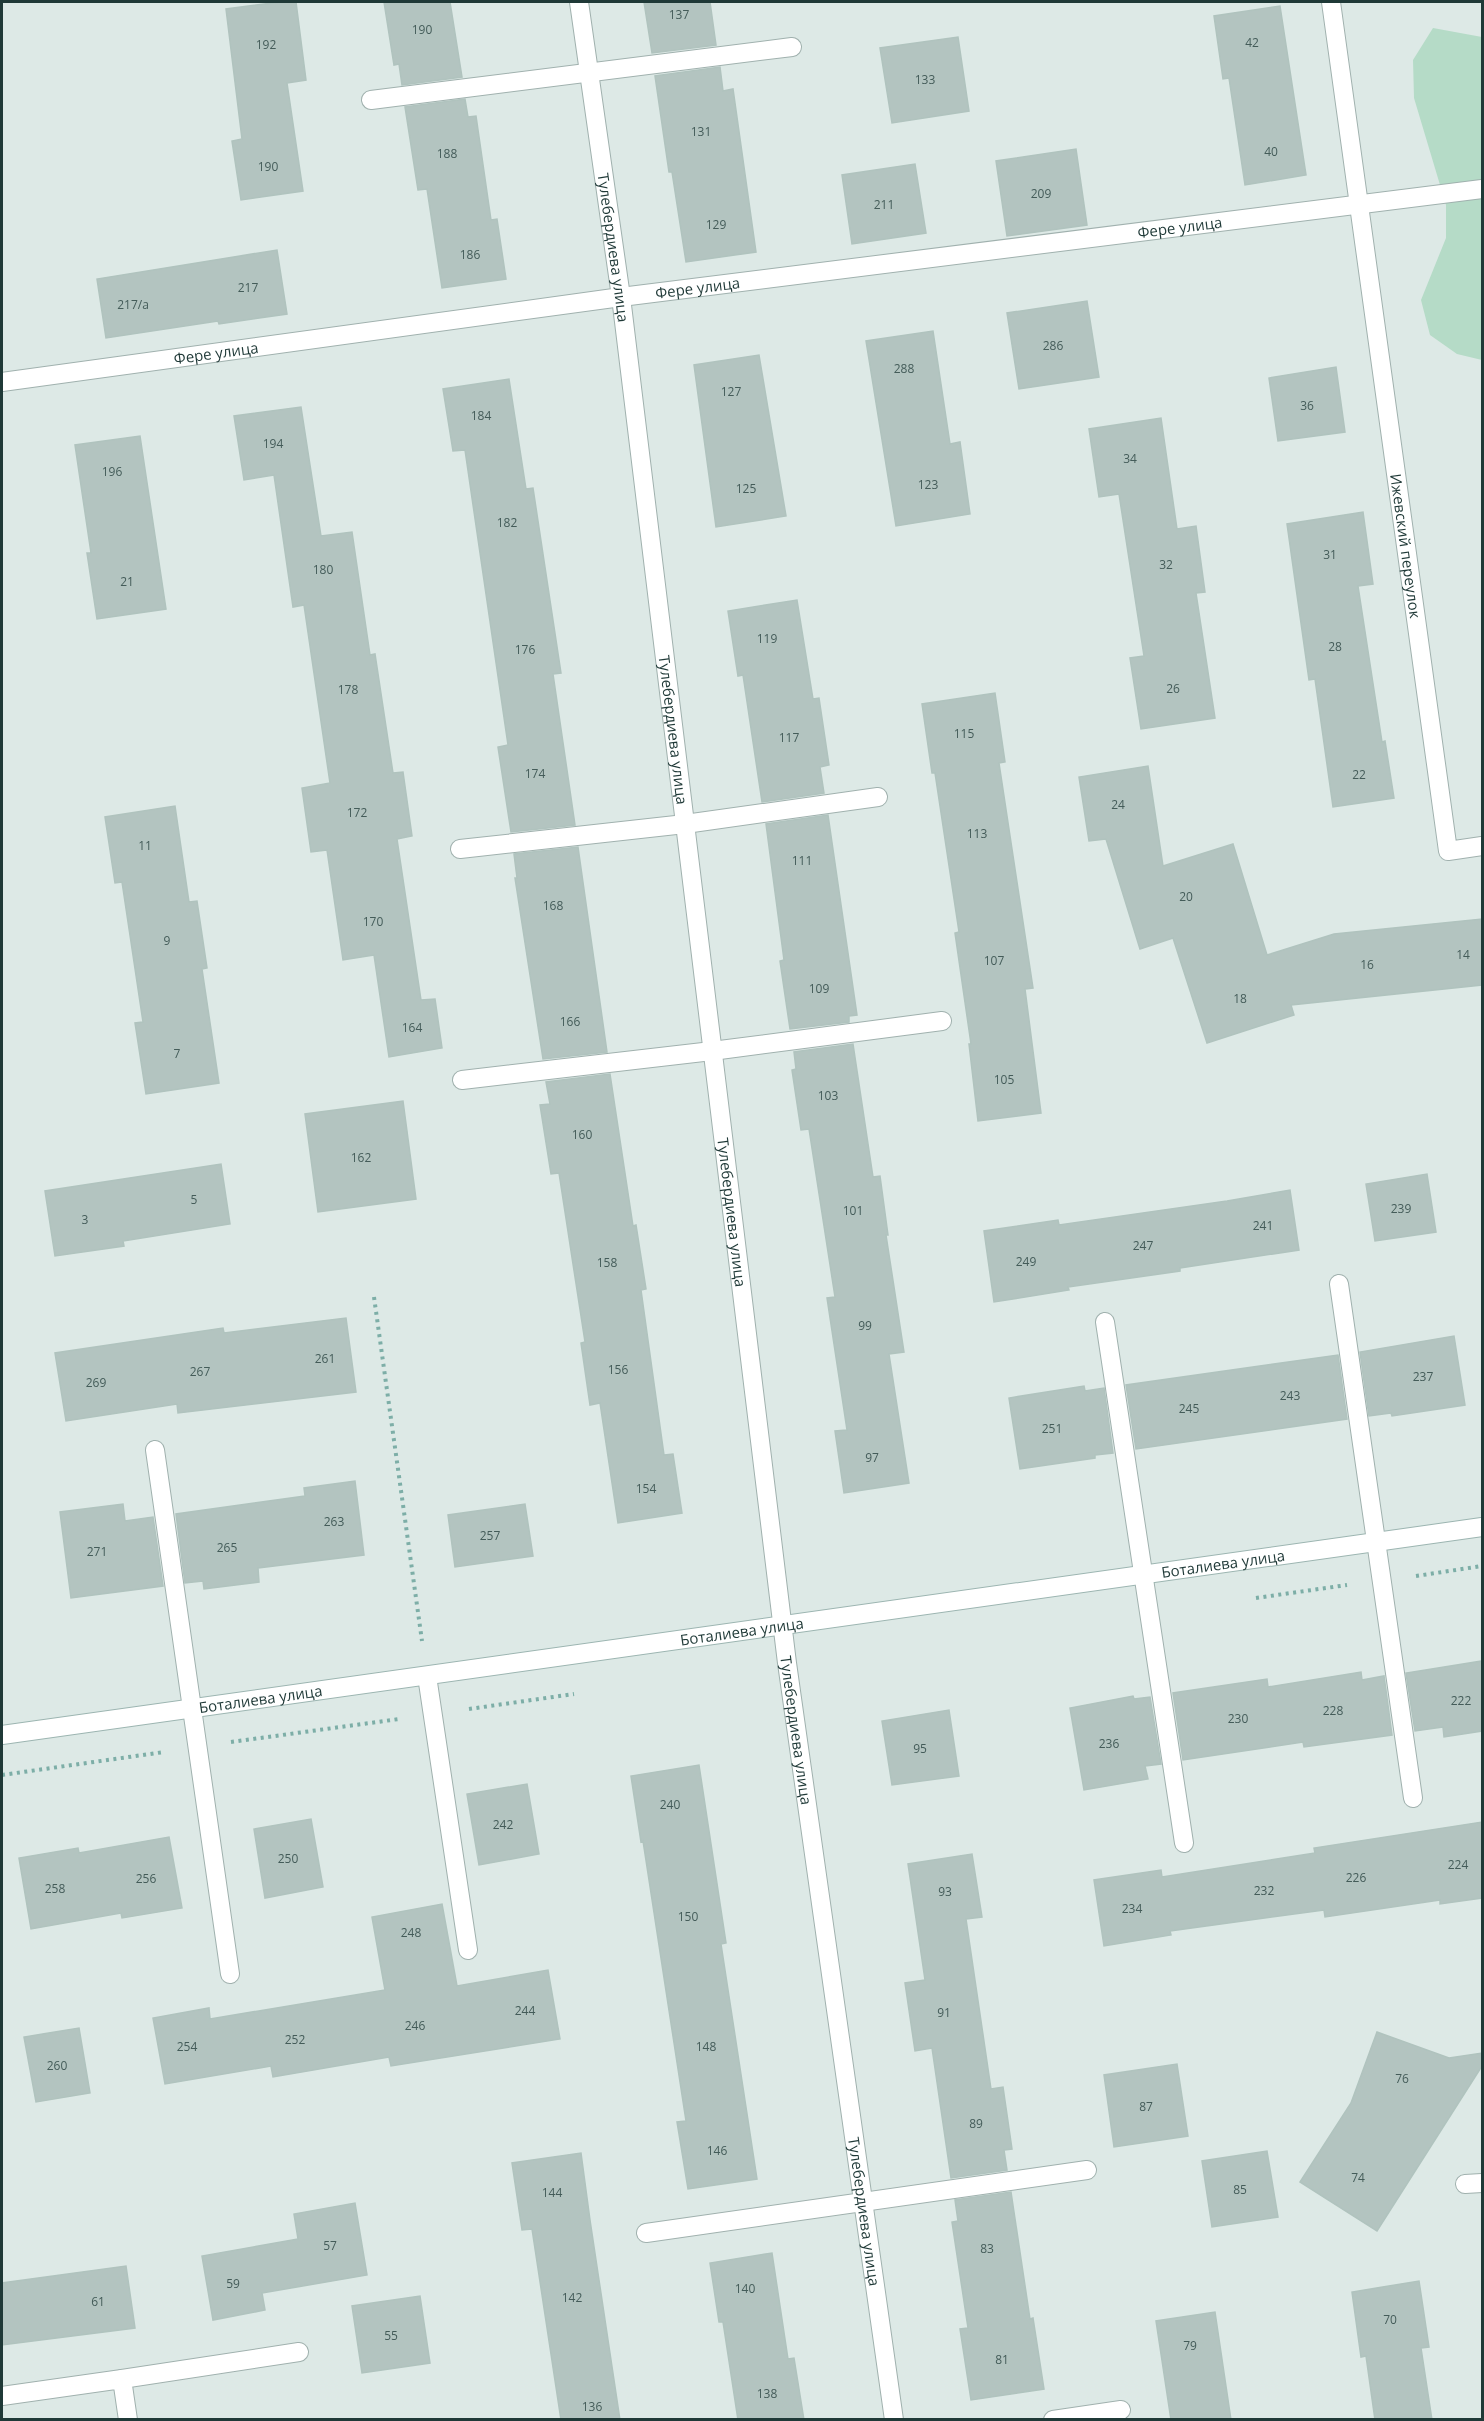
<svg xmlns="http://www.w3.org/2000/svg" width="1484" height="2421" viewBox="0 0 1484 2421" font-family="'Open Sans',sans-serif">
  <rect width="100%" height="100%" fill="#dde9e6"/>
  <path fill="#b5dbc7" d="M 1433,28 L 1482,37 L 1482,360 L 1457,354 L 1430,335 L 1421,300 L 1446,238 L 1446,205 L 1414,98 L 1413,60 Z"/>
  <path fill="#b3c4c0" stroke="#b0c3be" stroke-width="1.5" d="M 280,2 L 296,2 L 306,80 L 287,83 L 303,191 L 241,200 L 232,141 L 242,139 L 226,9 Z
    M 384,2 L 450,2 L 462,77 L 402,85 L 399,64 L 394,65 Z
    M 644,2 L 710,2 L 716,45 L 652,53 Z
    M 1280,6 L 1306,175 L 1245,185 L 1229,78 L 1223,79 L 1214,16 Z
    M 958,37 L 969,111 L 892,123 L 880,48 Z
    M 720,67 L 723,91 L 733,89 L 756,252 L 686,262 L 672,172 L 669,172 L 655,76 Z
    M 465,99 L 468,117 L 476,116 L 491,220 L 497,219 L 506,279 L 442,288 L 427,189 L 418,190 L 405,107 Z
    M 1076,149 L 1087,225 L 1007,236 L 996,161 Z
    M 915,164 L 926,233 L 852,244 L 842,175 Z
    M 277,250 L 287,314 L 219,324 L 218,321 L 106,338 L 97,279 Z
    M 1087,301 L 1099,377 L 1019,389 L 1007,313 Z
    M 933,331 L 950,444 L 960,442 L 970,514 L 896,526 L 866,341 Z
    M 759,355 L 786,516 L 716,527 L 694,365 Z
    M 1336,367 L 1345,432 L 1278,441 L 1269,378 Z
    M 509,379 L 526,489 L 533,488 L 561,673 L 553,674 L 575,825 L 511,832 L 498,747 L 508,745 L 465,450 L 453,451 L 443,389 Z
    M 301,407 L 321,536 L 352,532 L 370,655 L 375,654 L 393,773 L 403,772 L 412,836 L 397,839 L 421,1000 L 435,999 L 442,1048 L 389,1057 L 374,955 L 343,960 L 327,850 L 311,852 L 302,788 L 330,783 L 304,605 L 293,607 L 274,475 L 244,480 L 234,416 Z
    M 1161,418 L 1177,529 L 1196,526 L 1205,592 L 1196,593 L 1215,718 L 1141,729 L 1130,658 L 1144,656 L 1119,494 L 1099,497 L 1089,429 Z
    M 140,436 L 166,609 L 97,619 L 87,553 L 91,553 L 75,445 Z
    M 1363,512 L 1373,584 L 1358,586 L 1382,742 L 1385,741 L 1394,798 L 1333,807 L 1315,679 L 1309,680 L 1287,524 Z
    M 797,600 L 813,699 L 819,698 L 829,765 L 820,767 L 824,793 L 762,802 L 743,675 L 738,676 L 728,611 Z
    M 995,693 L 1005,762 L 999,763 L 1033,988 L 1025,989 L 1041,1113 L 978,1121 L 969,1044 L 971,1044 L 955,933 L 959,932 L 935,773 L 932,773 L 922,704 Z
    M 1148,766 L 1163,866 L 1233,844 L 1267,955 L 1334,934 L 1482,919 L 1482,985 L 1291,1005 L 1294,1015 L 1207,1043 L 1173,938 L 1140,949 L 1106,839 L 1089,841 L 1079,777 Z
    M 175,806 L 189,902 L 197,901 L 207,968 L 202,969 L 219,1083 L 146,1094 L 135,1023 L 143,1022 L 122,882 L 115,883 L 105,817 Z
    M 828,815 L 857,1015 L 849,1016 L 849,1022 L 790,1029 L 780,961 L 784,960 L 766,824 Z
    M 578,847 L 607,1052 L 543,1059 L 515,878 L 517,878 L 514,854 Z
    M 853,1044 L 873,1177 L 880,1176 L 888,1235 L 886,1235 L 904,1352 L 889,1354 L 909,1483 L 844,1493 L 835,1431 L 847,1430 L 827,1298 L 835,1297 L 809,1129 L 801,1130 L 792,1070 L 796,1069 L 794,1052 Z
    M 610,1074 L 633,1226 L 636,1225 L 646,1289 L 641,1290 L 664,1455 L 673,1454 L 682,1513 L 618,1523 L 600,1403 L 590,1405 L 581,1343 L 585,1342 L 559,1173 L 551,1174 L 540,1105 L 550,1104 L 546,1082 Z
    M 403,1101 L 416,1199 L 318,1212 L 305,1114 Z
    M 221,1164 L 230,1224 L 123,1241 L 124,1246 L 55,1256 L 45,1191 Z
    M 1427,1174 L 1436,1232 L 1375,1241 L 1366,1184 Z
    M 1290,1190 L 1299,1250 L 1180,1268 L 1180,1271 L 1068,1287 L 1069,1290 L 994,1302 L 984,1231 L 1058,1220 L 1059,1225 L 1227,1201 Z
    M 346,1318 L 356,1392 L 178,1413 L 177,1404 L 66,1421 L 55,1353 L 223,1328 L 224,1333 Z
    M 1454,1336 L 1465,1405 L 1392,1416 L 1391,1413 L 1369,1416 L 1360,1352 Z
    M 1338,1355 L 1347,1419 L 1136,1449 L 1126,1385 Z
    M 1084,1386 L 1085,1391 L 1104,1388 L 1113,1453 L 1095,1455 L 1095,1458 L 1020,1469 L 1009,1398 Z
    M 355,1481 L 364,1555 L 258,1568 L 259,1582 L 204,1589 L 203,1581 L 185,1583 L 176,1514 L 305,1496 L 304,1488 Z
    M 123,1504 L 125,1521 L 153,1517 L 163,1586 L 71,1598 L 60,1512 Z
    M 525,1504 L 533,1556 L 455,1567 L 448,1515 Z
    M 1482,1661 L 1482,1731 L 1444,1737 L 1443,1727 L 1415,1731 L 1406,1673 Z
    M 1361,1672 L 1362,1680 L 1384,1676 L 1392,1735 L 1304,1747 L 1303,1742 L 1183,1760 L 1173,1693 L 1267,1679 L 1268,1687 Z
    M 1133,1696 L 1134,1699 L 1150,1697 L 1161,1764 L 1145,1766 L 1148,1779 L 1084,1790 L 1070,1708 Z
    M 949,1710 L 959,1776 L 892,1785 L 882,1721 Z
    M 699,1765 L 726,1943 L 721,1944 L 757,2179 L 688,2189 L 677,2122 L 686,2121 L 643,1841 L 641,1842 L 631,1776 Z
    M 527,1784 L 539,1854 L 479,1865 L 467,1794 Z
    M 311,1819 L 323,1887 L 265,1898 L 254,1829 Z
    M 1482,1822 L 1482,1898 L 1440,1904 L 1440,1900 L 1325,1917 L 1324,1910 L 1170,1931 L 1171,1935 L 1104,1946 L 1094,1880 L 1161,1870 L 1162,1877 L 1315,1853 L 1314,1848 Z
    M 169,1837 L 182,1908 L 122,1918 L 121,1913 L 31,1929 L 19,1858 L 78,1848 L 79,1853 Z
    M 972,1854 L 982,1917 L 966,1919 L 991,2089 L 1003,2087 L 1012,2149 L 1004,2150 L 1007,2170 L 951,2178 L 932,2048 L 915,2051 L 905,1983 L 925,1980 L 908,1864 Z
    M 442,1904 L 457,1986 L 548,1970 L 560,2039 L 391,2066 L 389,2057 L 273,2077 L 271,2066 L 165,2084 L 153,2018 L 209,2008 L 210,2019 L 385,1990 L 372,1917 Z
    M 79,2028 L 90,2093 L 36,2102 L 24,2037 Z
    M 1377,2032 L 1449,2058 L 1482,2053 L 1482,2066 L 1377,2231 L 1300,2182 L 1351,2103 Z
    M 1177,2064 L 1188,2136 L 1114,2147 L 1104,2075 Z
    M 1267,2151 L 1278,2217 L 1212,2227 L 1202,2161 Z
    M 581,2153 L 590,2220 L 620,2420 L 561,2420 L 532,2229 L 522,2230 L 512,2163 Z
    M 1011,2192 L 1030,2319 L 1033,2318 L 1044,2389 L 971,2400 L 960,2329 L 968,2328 L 952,2222 L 958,2221 L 955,2200 Z
    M 355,2203 L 367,2275 L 262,2293 L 265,2310 L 213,2320 L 202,2256 L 298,2239 L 294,2214 Z
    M 772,2253 L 788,2359 L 794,2358 L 804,2420 L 738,2420 L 723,2322 L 719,2322 L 710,2263 Z
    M 126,2266 L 135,2328 L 2,2345 L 2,2283 Z
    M 1419,2281 L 1429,2347 L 1421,2348 L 1432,2420 L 1375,2420 L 1366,2356 L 1361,2357 L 1352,2292 Z
    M 420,2296 L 430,2363 L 362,2373 L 352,2306 Z
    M 1215,2312 L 1231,2420 L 1171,2420 L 1156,2321 Z"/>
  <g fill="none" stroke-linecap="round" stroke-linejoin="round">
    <g stroke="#a0b1ae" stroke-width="20">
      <path id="lane" d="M 371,100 L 792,47
        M 460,849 L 685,824 L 878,797
        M 462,1080 L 712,1051 L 942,1021
        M 1339,1284 L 1413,1798
        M 1105,1322 L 1184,1843
        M 155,1450 L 230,1974
        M 427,1676 L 468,1950
        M 1465,2184 L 1482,2183
        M 646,2233 L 1087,2170
        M 122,2379 L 299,2352
        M 1053,2420 L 1121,2410"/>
    </g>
    <g stroke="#a0b1ae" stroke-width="20">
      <g id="street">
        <path id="s1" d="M 579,2 L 621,297 L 787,1663 L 894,2420"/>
        <path id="s2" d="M 1331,2 L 1448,851 L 1482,846"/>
        <path id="s3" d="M 2,382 L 621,297 L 1482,189"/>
        <path d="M 2,2396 L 122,2379 L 128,2420"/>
      </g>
    </g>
    <g stroke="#9cb5b1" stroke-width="20">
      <g id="secondary">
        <path id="s4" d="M 2,1735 L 1482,1527"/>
      </g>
    </g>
    <path stroke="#7daea7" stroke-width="4" stroke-dasharray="3 4.5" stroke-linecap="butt" d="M 374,1297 L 422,1641
      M 1416,1576 L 1482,1566
      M 1256,1598 L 1347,1585
      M 469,1709 L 574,1694
      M 231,1742 L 399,1719
      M 2,1775 L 164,1752"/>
    <use href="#lane" stroke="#fff" stroke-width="18"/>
    <use href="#street" stroke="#fff" stroke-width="18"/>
    <use href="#secondary" stroke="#fff" stroke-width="18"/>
  </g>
  <g text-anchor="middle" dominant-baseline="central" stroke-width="4.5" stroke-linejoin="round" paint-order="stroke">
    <g font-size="12" fill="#445c59">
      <text x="679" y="14">137</text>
      <text x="422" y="29">190</text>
      <text x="1252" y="42">42</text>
      <text x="266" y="44">192</text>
      <text x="925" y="79">133</text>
      <text x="701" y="131">131</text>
      <text x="1271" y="151">40</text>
      <text x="447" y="153">188</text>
      <text x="268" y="166">190</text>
      <text x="1041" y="193">209</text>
      <text x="884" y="204">211</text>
      <text x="716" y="224">129</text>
      <text x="470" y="254">186</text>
      <text x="248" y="287">217</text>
      <text x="133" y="304">217/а</text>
      <text x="1053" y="345">286</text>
      <text x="904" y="368">288</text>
      <text x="731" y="391">127</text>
      <text x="1307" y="405">36</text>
      <text x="481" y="415">184</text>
      <text x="273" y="443">194</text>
      <text x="1130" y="458">34</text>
      <text x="112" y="471">196</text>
      <text x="928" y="484">123</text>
      <text x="746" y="488">125</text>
      <text x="507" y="522">182</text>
      <text x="1330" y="554">31</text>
      <text x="1166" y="564">32</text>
      <text x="323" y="569">180</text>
      <text x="127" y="581">21</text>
      <text x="767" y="638">119</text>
      <text x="1335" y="646">28</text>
      <text x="525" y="649">176</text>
      <text x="1173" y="688">26</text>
      <text x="348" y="689">178</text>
      <text x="964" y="733">115</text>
      <text x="789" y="737">117</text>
      <text x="535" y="773">174</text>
      <text x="1359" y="774">22</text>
      <text x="1118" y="804">24</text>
      <text x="357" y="812">172</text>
      <text x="977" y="833">113</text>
      <text x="145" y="845">11</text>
      <text x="802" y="860">111</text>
      <text x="1186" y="896">20</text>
      <text x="553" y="905">168</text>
      <text x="373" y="921">170</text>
      <text x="167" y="940">9</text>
      <text x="1463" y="954">14</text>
      <text x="994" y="960">107</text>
      <text x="1367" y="964">16</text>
      <text x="819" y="988">109</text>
      <text x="1240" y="998">18</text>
      <text x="570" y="1021">166</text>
      <text x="412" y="1027">164</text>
      <text x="177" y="1053">7</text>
      <text x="1004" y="1079">105</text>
      <text x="828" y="1095">103</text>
      <text x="582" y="1134">160</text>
      <text x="361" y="1157">162</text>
      <text x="194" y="1199">5</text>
      <text x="1401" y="1208">239</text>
      <text x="853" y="1210">101</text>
      <text x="85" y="1219">3</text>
      <text x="1263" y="1225">241</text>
      <text x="1143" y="1245">247</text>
      <text x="1026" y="1261">249</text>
      <text x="607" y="1262">158</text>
      <text x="865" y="1325">99</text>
      <text x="325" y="1358">261</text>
      <text x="618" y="1369">156</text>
      <text x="200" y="1371">267</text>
      <text x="1423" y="1376">237</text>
      <text x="96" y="1382">269</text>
      <text x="1290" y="1395">243</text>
      <text x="1189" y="1408">245</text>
      <text x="1052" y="1428">251</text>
      <text x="872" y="1457">97</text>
      <text x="646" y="1488">154</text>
      <text x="334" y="1521">263</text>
      <text x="490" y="1535">257</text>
      <text x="227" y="1547">265</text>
      <text x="97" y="1551">271</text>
      <text x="1461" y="1700">222</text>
      <text x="1333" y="1710">228</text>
      <text x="1238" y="1718">230</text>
      <text x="1109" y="1743">236</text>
      <text x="920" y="1748">95</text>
      <text x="670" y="1804">240</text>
      <text x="503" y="1824">242</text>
      <text x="288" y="1858">250</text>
      <text x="1458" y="1864">224</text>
      <text x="1356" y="1877">226</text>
      <text x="146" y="1878">256</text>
      <text x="55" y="1888">258</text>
      <text x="1264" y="1890">232</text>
      <text x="945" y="1891">93</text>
      <text x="1132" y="1908">234</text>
      <text x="688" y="1916">150</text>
      <text x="411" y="1932">248</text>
      <text x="525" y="2010">244</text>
      <text x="944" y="2012">91</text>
      <text x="415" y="2025">246</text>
      <text x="295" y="2039">252</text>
      <text x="187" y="2046">254</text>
      <text x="706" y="2046">148</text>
      <text x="57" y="2065">260</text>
      <text x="1402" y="2078">76</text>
      <text x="1146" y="2106">87</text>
      <text x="976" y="2123">89</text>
      <text x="717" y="2150">146</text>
      <text x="1358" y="2177">74</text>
      <text x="1240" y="2189">85</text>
      <text x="552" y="2192">144</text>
      <text x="330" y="2245">57</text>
      <text x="987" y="2248">83</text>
      <text x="233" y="2283">59</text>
      <text x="745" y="2288">140</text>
      <text x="572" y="2297">142</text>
      <text x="98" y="2301">61</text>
      <text x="1390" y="2319">70</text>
      <text x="391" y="2335">55</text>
      <text x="1190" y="2345">79</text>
      <text x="1002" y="2359">81</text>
      <text x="767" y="2393">138</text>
      <text x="592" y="2406">136</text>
    </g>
    <g font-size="15" fill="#1f3937" stroke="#edf6f3">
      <text stroke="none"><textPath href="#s3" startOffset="1188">Фере улица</textPath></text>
      <text stroke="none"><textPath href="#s1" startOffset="248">Тулебердиева улица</textPath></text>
      <text stroke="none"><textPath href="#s3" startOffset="702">Фере улица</textPath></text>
      <text stroke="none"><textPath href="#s3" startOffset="216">Фере улица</textPath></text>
      <text stroke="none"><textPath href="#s2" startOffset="549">Ижевский переулок</textPath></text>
      <text stroke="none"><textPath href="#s1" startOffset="734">Тулебердиева улица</textPath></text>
      <text stroke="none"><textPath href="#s1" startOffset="1220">Тулебердиева улица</textPath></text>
      <text stroke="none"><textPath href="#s4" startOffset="1233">Боталиева улица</textPath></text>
      <text stroke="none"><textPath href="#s4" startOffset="747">Боталиева улица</textPath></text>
      <text stroke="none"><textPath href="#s4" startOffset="261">Боталиева улица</textPath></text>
      <text stroke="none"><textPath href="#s1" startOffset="1742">Тулебердиева улица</textPath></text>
      <text stroke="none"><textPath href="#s1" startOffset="2228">Тулебердиева улица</textPath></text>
    </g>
  </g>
  <rect width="1484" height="2421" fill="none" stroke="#1f3937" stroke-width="6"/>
</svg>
